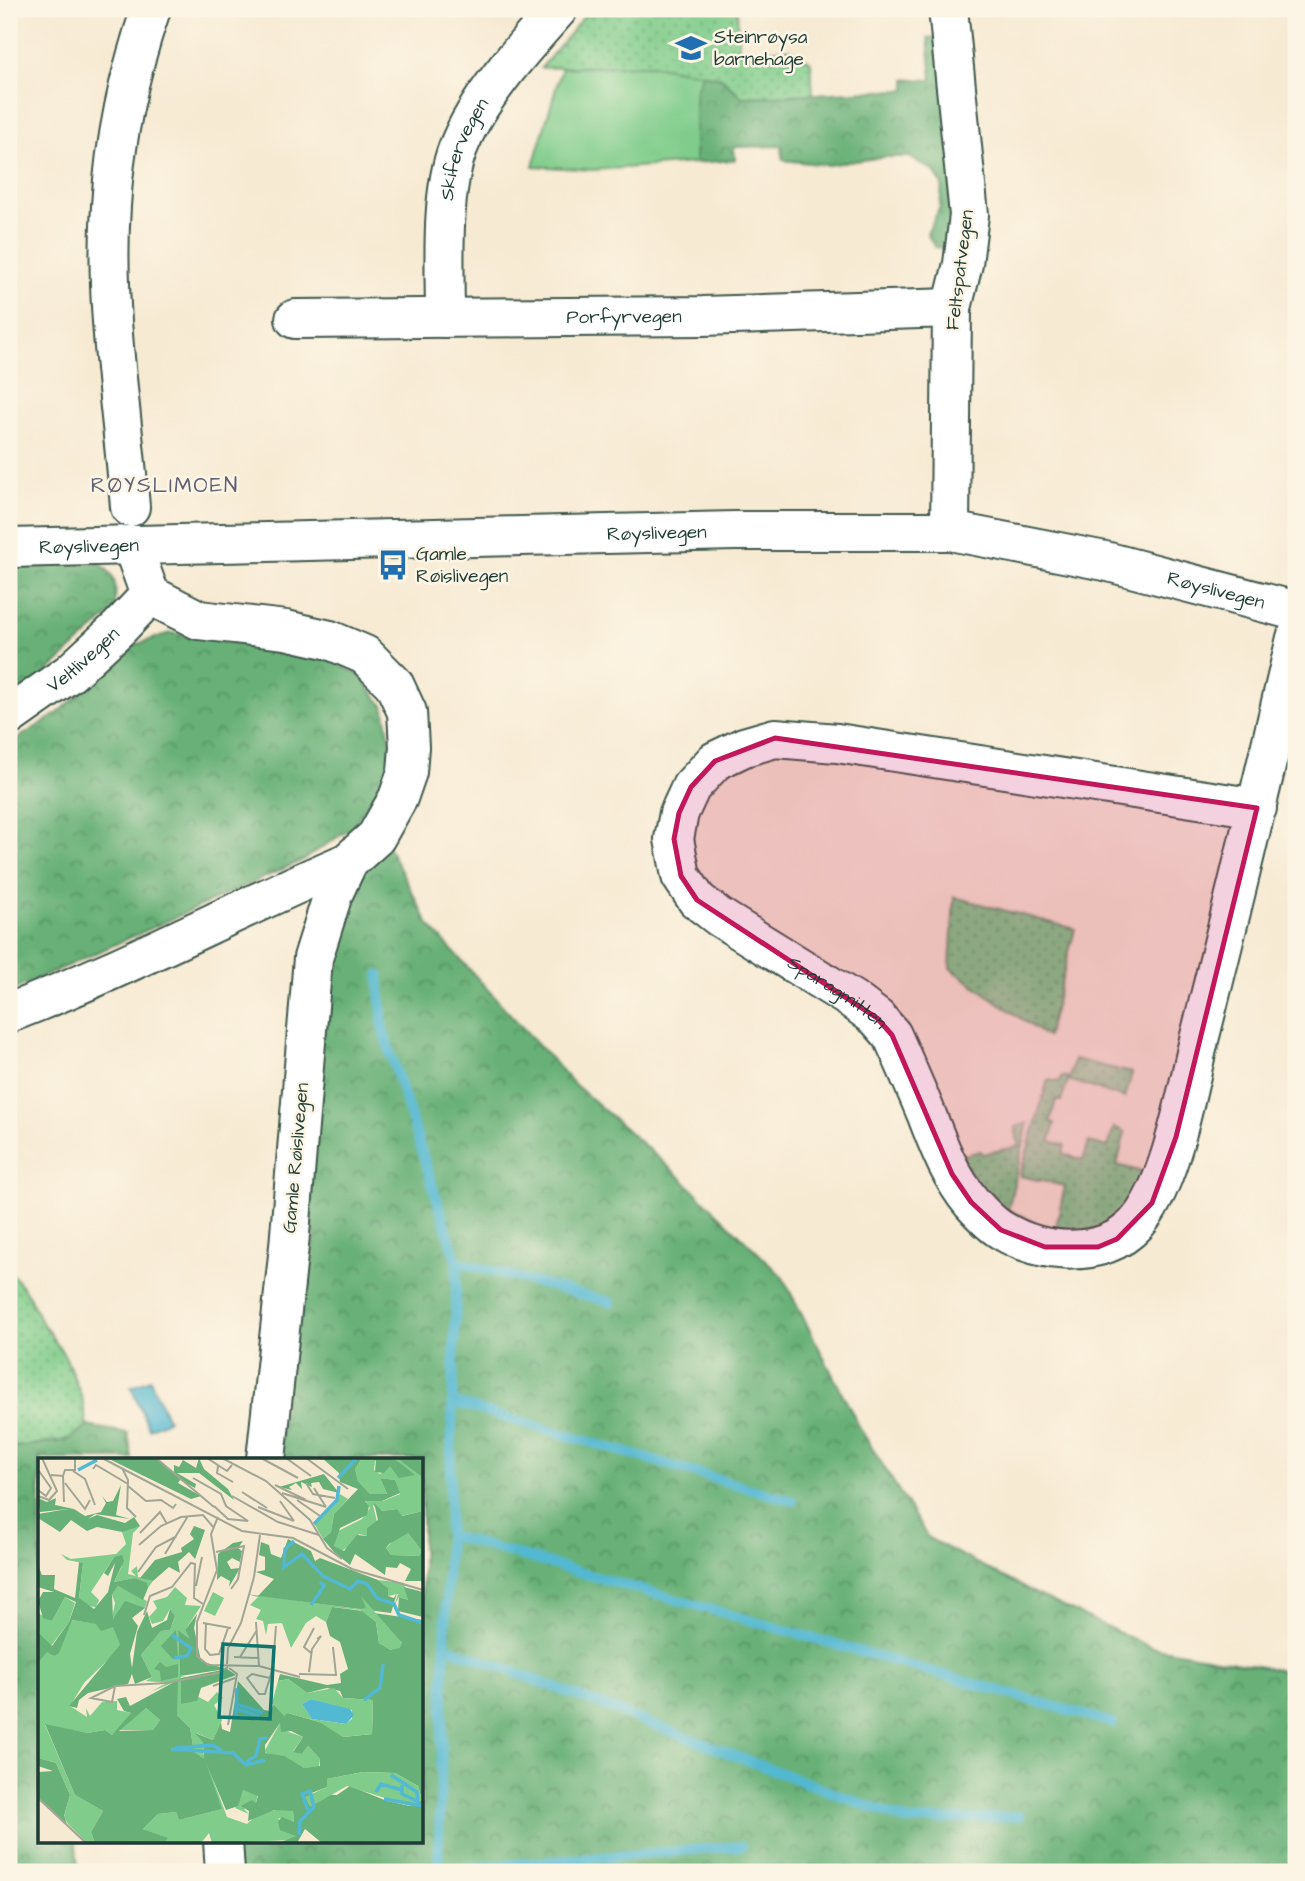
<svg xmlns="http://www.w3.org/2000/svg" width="1305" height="1881" viewBox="0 0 1305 1881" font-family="'Architects Daughter',sans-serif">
  <defs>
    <pattern id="green-dots" width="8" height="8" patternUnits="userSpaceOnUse" patternTransform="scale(1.75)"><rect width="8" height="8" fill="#7fcc8b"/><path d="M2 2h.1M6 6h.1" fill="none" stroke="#67a772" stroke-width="1.8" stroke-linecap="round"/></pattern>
    <pattern id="forest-crowns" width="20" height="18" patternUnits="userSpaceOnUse" patternTransform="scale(1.75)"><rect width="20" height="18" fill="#67b077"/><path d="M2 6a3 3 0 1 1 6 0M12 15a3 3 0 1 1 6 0" fill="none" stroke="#549062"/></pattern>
  </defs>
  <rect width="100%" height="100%" fill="#fcf5e5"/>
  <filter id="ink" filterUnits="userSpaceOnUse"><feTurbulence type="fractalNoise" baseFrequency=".0143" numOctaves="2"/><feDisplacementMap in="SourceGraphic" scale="14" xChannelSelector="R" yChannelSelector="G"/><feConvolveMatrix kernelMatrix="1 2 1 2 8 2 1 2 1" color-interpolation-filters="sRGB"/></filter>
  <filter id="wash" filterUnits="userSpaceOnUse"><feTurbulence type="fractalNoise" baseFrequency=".00686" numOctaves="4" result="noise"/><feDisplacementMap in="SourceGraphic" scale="28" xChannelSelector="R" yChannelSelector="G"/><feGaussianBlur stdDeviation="1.57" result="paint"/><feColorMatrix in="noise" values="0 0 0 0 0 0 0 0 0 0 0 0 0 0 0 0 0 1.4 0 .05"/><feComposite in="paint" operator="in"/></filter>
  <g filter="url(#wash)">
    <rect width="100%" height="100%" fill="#f7ead3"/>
    <path fill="url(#green-dots)" stroke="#4f8460" stroke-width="2" d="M 590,9 L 737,9 L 739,51 L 790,49 L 811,62 L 813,96 L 742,97 L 721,78 L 652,65 L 541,68 Z
      M 954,897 L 1075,929 L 1047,1037 L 950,968 Z
      M 1074,1059 L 1132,1073 L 1125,1098 L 1068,1080 L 1061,1101 L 1056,1100 L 1050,1121 L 1055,1123 L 1050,1141 L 1065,1145 L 1063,1154 L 1083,1160 L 1089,1142 L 1108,1147 L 1114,1127 L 1125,1132 L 1117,1165 L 1147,1173 L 1164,1119 L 1170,1120 C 1161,1151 1154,1194 1130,1218 C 1117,1231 1099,1237 1081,1238 C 1072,1239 1063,1240 1054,1239 C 1010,1235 970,1197 957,1157 L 981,1151 L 982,1154 L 1019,1146 L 1015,1127 L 1028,1123 L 1008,1210 L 1055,1231 L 1065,1186 L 1020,1176 L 1048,1080 L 1060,1082 L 1062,1076 L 1069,1078 Z
      M 9,1269 L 29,1296 L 39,1318 L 65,1356 L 82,1397 L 87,1426 L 68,1440 L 9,1448 Z"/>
    <path fill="url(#forest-crowns)" stroke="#437656" stroke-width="2" d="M 936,37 L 953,121 L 949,249 L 935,247 L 927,234 L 940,207 L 942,185 L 934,171 L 909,157 L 884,157 L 827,165 L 783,160 L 782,146 L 734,147 L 735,160 L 695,163 L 695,93 L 702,74 L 721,78 L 742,97 C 797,96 851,91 906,90 L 906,79 L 932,80 L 928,38 Z
      M 9,563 L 100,563 C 118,578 117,588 114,611 L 9,707 Z
      M 170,633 L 322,656 L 359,674 L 384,707 L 391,744 L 386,779 L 351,828 L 303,860 L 9,992 L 9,744 L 58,713 L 135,645 Z
      M 386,842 L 429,925 L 573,1083 L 679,1176 L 782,1276 L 861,1430 L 928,1538 L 1030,1591 L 1150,1647 L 1296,1673 L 1296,1872 L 237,1872 L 235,1841 L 422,1841 L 422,1459 L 278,1459 L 298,1285 L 308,1264 L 315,1237 L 307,1214 L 318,1012 L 351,880 Z
      M 87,1426 L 128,1433 L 132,1459 L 40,1459 L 40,1841 L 76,1841 L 78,1872 L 12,1872 L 9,1868 L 9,1448 L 68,1440 Z"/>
    <path fill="#7fcc8b" stroke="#4f8460" stroke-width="2" d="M 652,65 L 702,74 L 695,93 L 695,163 L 593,170 L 533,166 L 562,68 Z"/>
    <path fill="#53b8d1" stroke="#397a82" stroke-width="2" d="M 150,1379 L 168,1420 L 149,1429 L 131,1387 Z"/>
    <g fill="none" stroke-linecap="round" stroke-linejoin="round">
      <path stroke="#53b8d1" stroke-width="10" d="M 379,975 L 383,1030 L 457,1262 L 438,1870 L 742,1846
        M 457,1262 L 611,1302
        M 452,1402 L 793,1501
        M 448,1535 L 1113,1723
        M 445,1646 L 908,1821 L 1020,1816"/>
    </g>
  </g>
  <g filter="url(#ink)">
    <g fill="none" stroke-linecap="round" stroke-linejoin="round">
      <g stroke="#3f574c" stroke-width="42">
        <g id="minor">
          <path d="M 948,9 L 969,215 L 963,264 L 952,308 L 950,531"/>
          <path id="s1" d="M 445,318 C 445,267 440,195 458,148 C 477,99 523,48 558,9"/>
          <path id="s2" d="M 295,319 L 703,316 L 952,308"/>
          <path d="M 130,507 C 122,408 104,306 111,206 C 115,138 129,73 151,9"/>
          <path d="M 132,545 L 150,595 L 199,620 L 286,630 L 330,640 L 365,655 L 394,684 L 407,712 L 409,747 L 407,772 L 398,798 L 376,837 L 348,862 L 333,894 L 313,958 L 289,1246 L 266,1459"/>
          <path id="s3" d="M 9,716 L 70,673 L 119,628 L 150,595"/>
          <path id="s4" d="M 1257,808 L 837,743 L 775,738 L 744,747 L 715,761 L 691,787 L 679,813 L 674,839 L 681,876 L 697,900 L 719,917 L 853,1000 L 877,1018 L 892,1035 C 904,1061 915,1087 926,1113 C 938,1144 950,1177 972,1203 C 980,1212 992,1225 1003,1231 C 1041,1254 1103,1260 1136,1224 C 1170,1188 1187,1090 1199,1040 C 1233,906 1265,772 1296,638"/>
          <path d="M 9,1013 C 125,969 234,910 348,862"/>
          <path d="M 223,1841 L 225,1872"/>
        </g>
      </g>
      <g stroke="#3f574c" stroke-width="42">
        <g id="tertiary">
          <path id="s5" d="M 9,548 L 735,531 L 950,531 L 1105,561 L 1296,611"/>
        </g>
      </g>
      <use href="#minor" stroke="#fff" stroke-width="38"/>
      <use href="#tertiary" stroke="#fff" stroke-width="38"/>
    </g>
  </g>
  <path fill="#c2185b" fill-opacity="0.2" stroke="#c2185b" stroke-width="5" stroke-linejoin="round" d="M 775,738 L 1257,808 L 1176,1137 L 1152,1203 L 1117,1239 L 1098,1247 L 1045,1247 L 1001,1230 L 971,1202 L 952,1174 L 892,1035 L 877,1018 L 697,900 L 681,876 L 674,839 L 679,813 L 691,787 L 715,761 Z"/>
  <defs>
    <g id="school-bare" transform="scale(2.415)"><path d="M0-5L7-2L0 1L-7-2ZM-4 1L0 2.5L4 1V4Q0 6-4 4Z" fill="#1f6fb2" stroke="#fcf5e5" stroke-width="2.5" paint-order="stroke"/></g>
    <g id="bus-bare" transform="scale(2.415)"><path d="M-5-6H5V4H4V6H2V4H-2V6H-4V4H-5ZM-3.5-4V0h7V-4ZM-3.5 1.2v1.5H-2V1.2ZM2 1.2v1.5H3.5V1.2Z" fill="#1f6fb2" stroke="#fcf5e5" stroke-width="2.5" paint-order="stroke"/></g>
  </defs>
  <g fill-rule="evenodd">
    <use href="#school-bare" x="691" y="48"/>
    <use href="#bus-bare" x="393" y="565"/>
  </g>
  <g text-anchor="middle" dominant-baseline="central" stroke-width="5" stroke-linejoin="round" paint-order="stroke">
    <g font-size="19" fill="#1f3d34" stroke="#fcf5e5" text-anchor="start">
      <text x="714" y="37">Steinrøysa<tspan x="714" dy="22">barnehage</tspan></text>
      <text x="416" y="554">Gamle<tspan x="416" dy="22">Røislivegen</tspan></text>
    </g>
    <g font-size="19" fill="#1f3d34" stroke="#fcf5e5">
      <text stroke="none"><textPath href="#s1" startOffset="172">Skifervegen</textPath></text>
      <text transform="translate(960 270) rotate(-83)">Feltspatvegen</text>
      <text stroke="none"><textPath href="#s2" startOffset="329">Porfyrvegen</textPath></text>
      <text stroke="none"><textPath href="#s5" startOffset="648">Røyslivegen</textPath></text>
      <text stroke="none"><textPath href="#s5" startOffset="80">Røyslivegen</textPath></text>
      <text stroke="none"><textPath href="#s5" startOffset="1214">Røyslivegen</textPath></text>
      <text stroke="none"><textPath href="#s3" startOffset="93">Veltlivegen</textPath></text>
      <text stroke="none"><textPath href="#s4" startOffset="877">Sparagmitten</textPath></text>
      <text transform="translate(296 1158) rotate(-85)">Gamle Røislivegen</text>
    </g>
    <g font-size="21" letter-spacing="2" fill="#606171" stroke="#fcf5e5">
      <text x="165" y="485">RØYSLIMOEN</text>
    </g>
  </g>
  <g transform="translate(38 1458)">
    <rect width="385" height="385" fill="#f7ead3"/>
    <path d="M 324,0 L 343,0 L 337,3 L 336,12 L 342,16 L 352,7 L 362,15 L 376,17 L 355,0 L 359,0 L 385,20 L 385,53 L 363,58 L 359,51 L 344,53 L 335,47 L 339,64 L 329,70 L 329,78 L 321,76 L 316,86 L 303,93 L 296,88 L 300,73 L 324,61 L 332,50 L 327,42 L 345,43 L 362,36 L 357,22 L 342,20 L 349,36 L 332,36 L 320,23 L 317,11 ZM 302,36 L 310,41 L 296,56 L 293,74 L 285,81 L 277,67 ZM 102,68 L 95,75 L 90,116 L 98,118 L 93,113 L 99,108 L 100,119 L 115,123 L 110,130 L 96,120 L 76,124 L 84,108 L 76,99 L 53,134 L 61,142 L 58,149 L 49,148 L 41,141 L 45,105 L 29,102 L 23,96 L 33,101 L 78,96 L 88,86 L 84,74 L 88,69 ZM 370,75 L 384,93 L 381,98 L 353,97 L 348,90 L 362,76 ZM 340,122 L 366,125 L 370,142 L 361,139 L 356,148 L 360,136 L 350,138 L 350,130 ZM 80,128 L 109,143 L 107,150 L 82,150 L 79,160 L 74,160 L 77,145 L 74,137 ZM 137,129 L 149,140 L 147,147 L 163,148 L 147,172 L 151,180 L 140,172 L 142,218 L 148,219 L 143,219 L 143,245 L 159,243 L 159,238 L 170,244 L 179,234 L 185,240 L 176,247 L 184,262 L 175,282 L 158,275 L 165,283 L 165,295 L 189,359 L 209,366 L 221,355 L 249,350 L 255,353 L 256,364 L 240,360 L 258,378 L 256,382 L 174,385 L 171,375 L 163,385 L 126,385 L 129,380 L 105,371 L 120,356 L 138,354 L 141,362 L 184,351 L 156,294 L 152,270 L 139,257 L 139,223 L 112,234 L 129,225 L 108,223 L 114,219 L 103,197 L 123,173 L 132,172 L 137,158 L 132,151 L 125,163 L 114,166 L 111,159 L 119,150 L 115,143 L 129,139 ZM 209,136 L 321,151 L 322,152 L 294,149 L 288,164 L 278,158 L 268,165 L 253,190 L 244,165 L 230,166 L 228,177 L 225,163 L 218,161 L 223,152 L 212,147 L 220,139 ZM 27,139 L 37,145 L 31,164 L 13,188 L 2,181 L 0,155 L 14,163 ZM 33,162 L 75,168 L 83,189 L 46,225 L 32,248 L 49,259 L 48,250 L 52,258 L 64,244 L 79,243 L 79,252 L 93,255 L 81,271 L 108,250 L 122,262 L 115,272 L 80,272 L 74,277 L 67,272 L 50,275 L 7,267 L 37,337 L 65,353 L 53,374 L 57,385 L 49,385 L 30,366 L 26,359 L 32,337 L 18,305 L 0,300 L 0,205 L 9,193 L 16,198 ZM 242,265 L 248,273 L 265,279 L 255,293 L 264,296 L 270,288 L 282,301 L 281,309 L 266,310 L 226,294 ZM 205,332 L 220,336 L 218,345 L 206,351 L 211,356 L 197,350 Z" fill="#7fcc8b"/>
    <path d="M 69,0 L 117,0 L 136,14 L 136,7 L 141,9 L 145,2 L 158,10 L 161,0 L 166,11 L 190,31 L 196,42 L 161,15 L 139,15 L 158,26 L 157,30 L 142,22 L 140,25 L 163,38 L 153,41 ZM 284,0 L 324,0 L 317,11 L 320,23 L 332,36 L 349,36 L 342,20 L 357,22 L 362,35 L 344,43 L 327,43 L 331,48 L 329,57 L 302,70 L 296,88 L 306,93 L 319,77 L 329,78 L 329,70 L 340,62 L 336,45 L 344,53 L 359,51 L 364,58 L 385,53 L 385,123 L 367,123 L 373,111 L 362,105 L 359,110 L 348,109 L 347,117 L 317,96 L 312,107 L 296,94 L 285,81 L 293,74 L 296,56 L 320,31 L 302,24 L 301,15 ZM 370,75 L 384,93 L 381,98 L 353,97 L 348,90 L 351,86 ZM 355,0 L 362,5 L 377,17 L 361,20 L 352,8 L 346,15 L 337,14 L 338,1 ZM 359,0 L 385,0 L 385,20 L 364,4 ZM 286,16 L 301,35 L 285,31 L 281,24 L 273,25 L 274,29 L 263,24 L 264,31 L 258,25 L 251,29 L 254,32 L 241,29 ZM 83,27 L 78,57 L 92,61 L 57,56 L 50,61 L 59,57 L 87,65 L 96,59 L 102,68 L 84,74 L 59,69 L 49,73 L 33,62 L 22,74 L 0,60 L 0,56 L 30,51 L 2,54 L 0,40 L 9,44 L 18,40 L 17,47 L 36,51 L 47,58 L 63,54 L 68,45 L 64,38 L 69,44 L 75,43 ZM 156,68 L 167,72 L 157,101 L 151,94 L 140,104 L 142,115 L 131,109 L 115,123 L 102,120 L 117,102 L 144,94 L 143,90 L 156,81 L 152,76 ZM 250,81 L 273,93 L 277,103 L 282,100 L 340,122 L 350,130 L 350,138 L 356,140 L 359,135 L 353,155 L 220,138 L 236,121 L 218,114 L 227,112 L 227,99 L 221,97 L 223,84 L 231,87 L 233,96 L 243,100 ZM 205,83 L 200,90 L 204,93 L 202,104 L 194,100 L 189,104 L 193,111 L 202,110 L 191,129 L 192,123 L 183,118 L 179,122 L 180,96 L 195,85 ZM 84,97 L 86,103 L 76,124 L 96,120 L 109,125 L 110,130 L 105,142 L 80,128 L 74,137 L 75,161 L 87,143 L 107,150 L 94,160 L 100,168 L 92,196 L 94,210 L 99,174 L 109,153 L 114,170 L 129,162 L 132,151 L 137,158 L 132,172 L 123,173 L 103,197 L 114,219 L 97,226 L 94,216 L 90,226 L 50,235 L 41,242 L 39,250 L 31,248 L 82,187 L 75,169 L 63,173 L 58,166 L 34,162 L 21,195 L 16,198 L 9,194 L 0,205 L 0,174 L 14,188 L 31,164 L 38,144 L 27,139 L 14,163 L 5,160 L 0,143 L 5,134 L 16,134 L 0,129 L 0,107 L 4,117 L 17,117 L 16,131 L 37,140 L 41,104 L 45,105 L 41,140 L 56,151 L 70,134 L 77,105 L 70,118 L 66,115 L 76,99 ZM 366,129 L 385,134 L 385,159 L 360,153 L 361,139 L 370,142 ZM 294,149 L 325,153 L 338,164 L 341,185 L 353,192 L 364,185 L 336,155 L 385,162 L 385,385 L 284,385 L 267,371 L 259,385 L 241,385 L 258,378 L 242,372 L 240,364 L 244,359 L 256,364 L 255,353 L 236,352 L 210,363 L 211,353 L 203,348 L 214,342 L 218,345 L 220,338 L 205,332 L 200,348 L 188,352 L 168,305 L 184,351 L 141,362 L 138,354 L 120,356 L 105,371 L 130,380 L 126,385 L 57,385 L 53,374 L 65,353 L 37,337 L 7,266 L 50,275 L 67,272 L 74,277 L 93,255 L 86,253 L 79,241 L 88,239 L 92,248 L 140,222 L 139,257 L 152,270 L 156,294 L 166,301 L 165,284 L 157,275 L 175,282 L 183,264 L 184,271 L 192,274 L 200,223 L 226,252 L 232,253 L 237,244 L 250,255 L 288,266 L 305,279 L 334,276 L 335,242 L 305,240 L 302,233 L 289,230 L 269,235 L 250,221 L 240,223 L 242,216 L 289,227 L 303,225 L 302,216 L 310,211 L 302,184 L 292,178 L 288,164 ZM 108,250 L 122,262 L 115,272 L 81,273 ZM 242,265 L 243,274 L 253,273 L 265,279 L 255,294 L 264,296 L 270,288 L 282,301 L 282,308 L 266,310 L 246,298 L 227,295 L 227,287 ZM 325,314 L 357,315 L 380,328 L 384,342 L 372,348 L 349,343 L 312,328 L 299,337 L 271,336 L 289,329 L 289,321 ZM 159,156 L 156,170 L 163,203 L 188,211 L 142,218 L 140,172 L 151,180 L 147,172 ZM 138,172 L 140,200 L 135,201 L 123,188 ZM 122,204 L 128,209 L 140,206 L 140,219 L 123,223 L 122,213 L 116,211 ZM 189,211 L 198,217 L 163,230 L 159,243 L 143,246 L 143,220 ZM 0,300 L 18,305 L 32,337 L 26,358 L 29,366 L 0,339 L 0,314 L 15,313 L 0,308 Z" fill="#67b077" fill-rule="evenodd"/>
    <path d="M 323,138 L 364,185 L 362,190 L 352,192 L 341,185 L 338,164 L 321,151 L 328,150 ZM 250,221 L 269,235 L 296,230 L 305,240 L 335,242 L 334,276 L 305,279 L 281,264 L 250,255 L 246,258 L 234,245 L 240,223 ZM 273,241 L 314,252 L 314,261 L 307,266 L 274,261 L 264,246 ZM 325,314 L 357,315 L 380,328 L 384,342 L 372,348 L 309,328 L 272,349 L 267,339 L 289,329 L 289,321 Z" fill="#7fcc8b" fill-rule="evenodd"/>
    <path d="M 175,134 L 186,140 L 177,158 L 166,153 Z" fill="#7fcc8b"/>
    <path d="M 273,241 L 312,251 L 316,257 L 308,266 L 274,261 L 264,246 Z" fill="#53b8d1"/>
    <path fill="none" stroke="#53b8d1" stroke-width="3.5" d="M 40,12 L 59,2M 300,20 L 319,0M 276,66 L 299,42 L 301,28M 256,83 L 247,91 L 246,109 L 264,96 L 285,118 L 312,131 L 320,123 L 329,126 L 339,140 L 356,146 L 361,157 L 385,165M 273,147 L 286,128 L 282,124M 134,177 L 153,190 L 149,198 L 136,200M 199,230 L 198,259 L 210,259M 326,242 L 342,230 L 345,206M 199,246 L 225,255M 199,251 L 221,258M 137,290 L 175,287 L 184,293M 133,291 L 195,295 L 208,307 L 227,302M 208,304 L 218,298 L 222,281 L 229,280M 353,317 L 379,334 L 380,347M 364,327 L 364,336 L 379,343M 338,334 L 343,326 L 364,332M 346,341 L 385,348M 261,377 L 262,363 L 276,349 L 272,333 L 264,336 L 270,352"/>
    <path fill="none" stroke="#a1a593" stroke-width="2" d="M 64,0 L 204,73 L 255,80 L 314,111 L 385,132M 118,0 L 176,49M 169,0 L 189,13 L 194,7M 184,0 L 228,23 L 272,62 L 289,90 L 304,101M 223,0 L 260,20M 248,0 L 273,18M 268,0 L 310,31M 180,8 L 179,15 L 195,24M 84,10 L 90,22 L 89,50 L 98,59M 55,11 L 58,7 L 90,26M 35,13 L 47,21 L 57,47M 13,17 L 25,18 L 26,44M 25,18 L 27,12 L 37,12 L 37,0M 155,20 L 183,36 L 188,48 L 210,63 L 190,61 L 176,48M 27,25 L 47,51 L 52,42M 268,25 L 275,36 L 297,40M 237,27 L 268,42M 90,28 L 108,43 L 123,42 L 135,50 L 138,46M 276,30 L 288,49M 0,32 L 8,38 L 13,30 L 1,13M 204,34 L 229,50M 244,35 L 288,49M 0,38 L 11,42 L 19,33 L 4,0M 194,38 L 240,64 L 281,77M 259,42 L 282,58M 242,43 L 256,63M 220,49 L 256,63M 180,59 L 173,76 L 179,112 L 159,164 L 159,198 L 170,207 L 221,208 L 262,219 L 254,217M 102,75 L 122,54 L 129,66M 101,87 L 123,68 L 143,59 L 165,57 L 176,70M 178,94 L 206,88 L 200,121 L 193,131M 127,96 L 150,58M 100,114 L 118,89 L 139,78M 158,128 L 164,99M 106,157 L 112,138 L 134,129 L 153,105 L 157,106 L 156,140 L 165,146M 218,164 L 221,208M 165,165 L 193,170M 168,166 L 167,191 L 172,197 L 181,196 L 190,170M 273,195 L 266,189 L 276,170M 196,199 L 221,200M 202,199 L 219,172M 189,206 L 190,190 L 203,165 L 216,119 L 222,77M 271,214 L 274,191 L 283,178 L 279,181M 261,216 L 298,217 L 295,189M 232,220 L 214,216 L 209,220 L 221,236 L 227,236 L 228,232 L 232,220 L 234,212 L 235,207 L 238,168M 77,228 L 74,244 L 53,240 L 77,228 L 128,225 L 180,215 L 190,209M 175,228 L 197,220M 190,267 L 199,216 L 191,210M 0,340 L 48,385"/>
    <path fill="#0f766e" fill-opacity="0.15" stroke="#0f766e" stroke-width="3.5" d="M 185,186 L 236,189 L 232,261 L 181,259 Z"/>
    <rect width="385" height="385" fill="none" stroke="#1f3d34" stroke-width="3.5"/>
  </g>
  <rect width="1305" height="1881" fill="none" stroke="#fcf5e5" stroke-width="35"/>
</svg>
